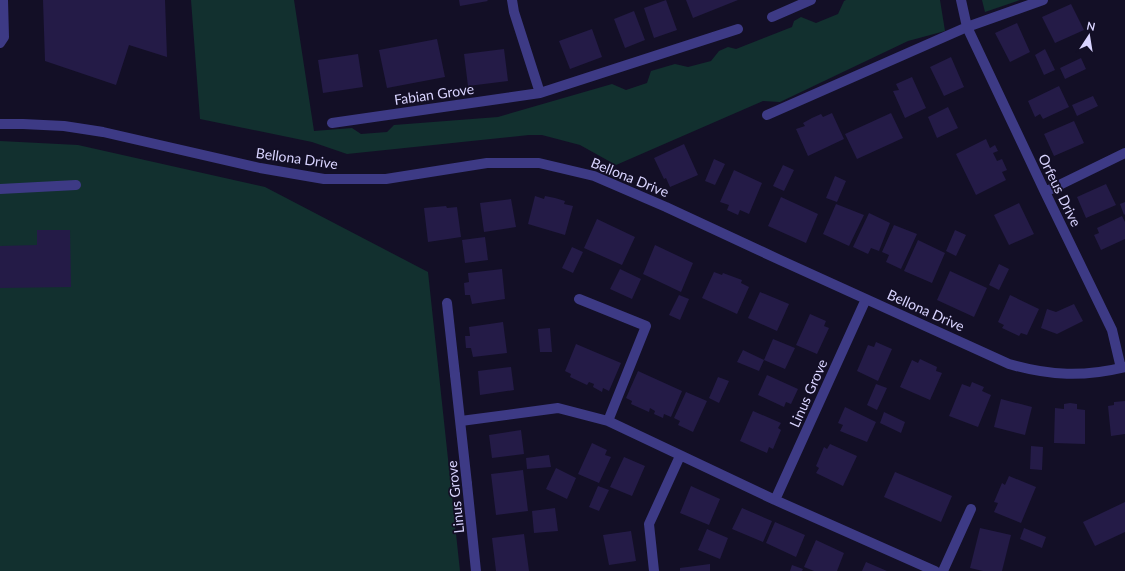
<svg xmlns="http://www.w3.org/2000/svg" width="1125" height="571" viewBox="0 0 1125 571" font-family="Lato,sans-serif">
  <rect width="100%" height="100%" fill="#130f26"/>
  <path fill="#12302f" d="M 191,0 L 294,0 L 314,131 L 352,128 L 361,134 L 387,132 L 394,125 L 498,117 L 612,84 L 626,90 L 647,83 L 651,71 L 675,64 L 688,67 L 711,61 L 719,51 L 728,47 L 736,49 L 792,27 L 794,21 L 801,17 L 816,23 L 838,14 L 844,1 L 846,0 L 940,0 L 945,31 L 908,41 L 780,102 L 763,101 L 616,165 L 580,145 L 542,135 L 529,135 L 347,154 L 312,142 L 200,119 Z
    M 982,0 L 1020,0 L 985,12 Z
    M 0,141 L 78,145 L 265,187 L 428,272 L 460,571 L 0,571 Z"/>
  <path fill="#241b47" d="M 43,0 L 165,0 L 167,57 L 129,45 L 116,85 L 45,61 Z
    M 459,0 L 487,0 L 488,1 L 460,6 Z
    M 666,0 L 677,30 L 654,38 L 644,8 Z
    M 686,0 L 738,0 L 693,18 Z
    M 1071,4 L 1084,30 L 1055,43 L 1042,17 Z
    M 634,11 L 645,40 L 625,48 L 614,19 Z
    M 1017,23 L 1030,52 L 1010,62 L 995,33 Z
    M 592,29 L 602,57 L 570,69 L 559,41 Z
    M 437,39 L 445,77 L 387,88 L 379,50 Z
    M 504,49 L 508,81 L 468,86 L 464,54 Z
    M 1045,49 L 1055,70 L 1044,75 L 1035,55 Z
    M 358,54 L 363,87 L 323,93 L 318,60 Z
    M 951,57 L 964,87 L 944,96 L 930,67 Z
    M 1081,58 L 1086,69 L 1065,79 L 1060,68 Z
    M 912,77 L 926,108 L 905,118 L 893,91 L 899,90 L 896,84 Z
    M 1059,86 L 1069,107 L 1043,119 L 1040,114 L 1035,117 L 1028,101 Z
    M 1093,96 L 1098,106 L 1077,116 L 1072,105 Z
    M 948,107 L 958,128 L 937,138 L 928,117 Z
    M 832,113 L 844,139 L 808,156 L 796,129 L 805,126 L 803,123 L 812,118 L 821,114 L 823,117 Z
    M 891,113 L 903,138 L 857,159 L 845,134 Z
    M 1074,121 L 1084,143 L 1054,156 L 1044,134 Z
    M 986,139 L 990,148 L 995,145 L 998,151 L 993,153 L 997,161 L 1002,159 L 1007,170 L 1002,172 L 1006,180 L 976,195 L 956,154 Z
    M 684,144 L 698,175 L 670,187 L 666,178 L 664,179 L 654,158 Z
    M 714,159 L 725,164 L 715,185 L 705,181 Z
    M 783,165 L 794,170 L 784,191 L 773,186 Z
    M 734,170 L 762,183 L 749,214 L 740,210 L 738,215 L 727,210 L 729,205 L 720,202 Z
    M 835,176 L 846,181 L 837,202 L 826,198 Z
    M 1106,184 L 1116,205 L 1086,218 L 1077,197 Z
    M 535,196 L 544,199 L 545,196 L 555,198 L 565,201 L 564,204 L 573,206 L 565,235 L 528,224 Z
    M 781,197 L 818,214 L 806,243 L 768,226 Z
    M 511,199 L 516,227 L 484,232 L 480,203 Z
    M 1125,202 L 1125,214 L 1124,215 L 1120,204 Z
    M 1019,203 L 1034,234 L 1009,245 L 994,215 Z
    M 836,204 L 864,215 L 849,246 L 823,234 Z
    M 446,206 L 447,208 L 457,207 L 461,237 L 428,242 L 424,208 Z
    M 869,213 L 890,223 L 879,251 L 871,248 L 868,254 L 853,247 Z
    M 1122,216 L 1125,222 L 1125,239 L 1101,250 L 1094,235 L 1099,233 L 1097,228 Z
    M 597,219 L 635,237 L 622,265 L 584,248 Z
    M 894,225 L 917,234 L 901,269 L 886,262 L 889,255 L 882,252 Z
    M 37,230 L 70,230 L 71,287 L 0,288 L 0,246 L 37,245 Z
    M 955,230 L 966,235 L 956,256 L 946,251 Z
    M 485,237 L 488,260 L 465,263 L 462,240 Z
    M 918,240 L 945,253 L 932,283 L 904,271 Z
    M 655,245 L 693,263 L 681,292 L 643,274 Z
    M 572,247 L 583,252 L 573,273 L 562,268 Z
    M 999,264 L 1009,269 L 999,290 L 989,285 Z
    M 502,269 L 505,299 L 472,304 L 470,295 L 465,295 L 464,283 L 469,282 L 468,273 Z
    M 620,269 L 641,279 L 632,299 L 610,289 Z
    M 950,271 L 987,288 L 974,317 L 937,300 Z
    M 714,272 L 722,275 L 723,273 L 742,280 L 741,283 L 749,287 L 737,314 L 702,298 Z
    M 760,292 L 789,304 L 777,331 L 748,318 Z
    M 679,295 L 689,299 L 680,320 L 669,315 Z
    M 1010,295 L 1039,309 L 1027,335 L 1021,333 L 1019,336 L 1002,328 L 1004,325 L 998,322 Z
    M 1074,304 L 1083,321 L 1057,334 L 1041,328 L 1047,309 L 1056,312 Z
    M 810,314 L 826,321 L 824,326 L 829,328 L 817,354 L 796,345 Z
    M 503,322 L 507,353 L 473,357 L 471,348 L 466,348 L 465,336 L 470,336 L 469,327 Z
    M 550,328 L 552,352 L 540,352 L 538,329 Z
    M 773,339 L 795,348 L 785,369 L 764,360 L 759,371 L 737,362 L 743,350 L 764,360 Z
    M 876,342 L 892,349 L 878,381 L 857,371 L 868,345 L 874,347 Z
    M 576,344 L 621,363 L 609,391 L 603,388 L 602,392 L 593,387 L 594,384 L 589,382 L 587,385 L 570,377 L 571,374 L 565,371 Z
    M 920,359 L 937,367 L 936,371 L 942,373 L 930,400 L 900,387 L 912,360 L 918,363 Z
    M 511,367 L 514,390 L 480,395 L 478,371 Z
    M 638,371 L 682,391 L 671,417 L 664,414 L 663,418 L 654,414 L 655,411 L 650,408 L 649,412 L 631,404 L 632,401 L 626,398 Z
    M 767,375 L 798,389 L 791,404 L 786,402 L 784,407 L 758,395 Z
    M 718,377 L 729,381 L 719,403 L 709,398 Z
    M 972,382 L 984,387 L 982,391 L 991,395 L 978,427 L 949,416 L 962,384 L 970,387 Z
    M 876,384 L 887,388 L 877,410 L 867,405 Z
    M 686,392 L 707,401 L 693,432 L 678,425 L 680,421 L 674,418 Z
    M 1001,399 L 1032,407 L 1025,435 L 994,427 Z
    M 1125,401 L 1125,434 L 1111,436 L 1108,406 L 1114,405 L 1114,402 Z
    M 1070,403 L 1077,404 L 1077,409 L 1085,410 L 1085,444 L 1054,443 L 1055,408 L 1064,409 L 1064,404 Z
    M 845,407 L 876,422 L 867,442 L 840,431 L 843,425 L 838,423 Z
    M 753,411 L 781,423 L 778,428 L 781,430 L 773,449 L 769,447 L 767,453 L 740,441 Z
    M 884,412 L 905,422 L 901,433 L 880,423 Z
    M 521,430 L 524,454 L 492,458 L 489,435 Z
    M 592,443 L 607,450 L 605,455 L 611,457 L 599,483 L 578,474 Z
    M 830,444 L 857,456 L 843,486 L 816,473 L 819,468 L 816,466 L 824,447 L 827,449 Z
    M 1031,446 L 1043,447 L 1042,470 L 1030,469 Z
    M 549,455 L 551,467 L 527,469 L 526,458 Z
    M 624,457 L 645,466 L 632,496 L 610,487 Z
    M 556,468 L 576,478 L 567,499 L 546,489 Z
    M 523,470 L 528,511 L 496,515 L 491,474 Z
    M 895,472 L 952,496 L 941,522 L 884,497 Z
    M 1009,476 L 1036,487 L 1021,523 L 994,512 L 998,503 L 994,502 L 1002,483 L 1005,485 Z
    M 598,486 L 609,490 L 599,511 L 589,507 Z
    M 691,486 L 720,499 L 709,525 L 680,513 Z
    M 1125,502 L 1125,532 L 1095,546 L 1083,522 Z
    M 555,508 L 558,531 L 534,533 L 532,511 Z
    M 742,508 L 772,521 L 763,542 L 732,529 Z
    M 775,522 L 805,535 L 796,557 L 766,543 Z
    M 980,528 L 1011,535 L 1002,571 L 983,571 L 970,568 Z
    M 1024,528 L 1046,537 L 1042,548 L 1020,539 Z
    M 707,529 L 728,538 L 720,559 L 698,550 Z
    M 631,531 L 636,561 L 609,565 L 603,535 Z
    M 524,534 L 529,571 L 496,571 L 492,538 Z
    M 816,540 L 844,553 L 837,571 L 814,571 L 804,567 Z
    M 866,562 L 887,571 L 862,571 Z
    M 710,564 L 710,571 L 680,571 L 680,568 Z
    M 792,565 L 803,569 L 802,571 L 790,571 Z"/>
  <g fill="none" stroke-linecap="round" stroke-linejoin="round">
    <path stroke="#3d3a85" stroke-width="10" d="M 0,43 L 4,37 L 3,0
      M 0,189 L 76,185
      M 447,303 L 455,375
      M 467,484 L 476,571"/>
    <path stroke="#3d3a85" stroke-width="10" d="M 512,0 L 514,12 L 540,93
      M 961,0 L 967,27 L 1045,192 L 1112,330 L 1121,368
      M 772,17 L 811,0
      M 767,115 L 967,27 L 1043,0
      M 332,123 L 540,93 L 738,29
      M 0,124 L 23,124 L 64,126 L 103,132 L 260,168 L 324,179 L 386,179 L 487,163 L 539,163 L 594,176 L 666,207 L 780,260 L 1009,364 C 1050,376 1084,377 1125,367
      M 1045,192 L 1125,153
      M 579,299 L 646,326 L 608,421
      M 455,375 L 467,484
      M 461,421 L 558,408 L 608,421 L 775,500 L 935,571
      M 775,500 L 866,299
      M 654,571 L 649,524 L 680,456
      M 943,571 L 971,509"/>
  </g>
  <g text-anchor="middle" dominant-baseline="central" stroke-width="3.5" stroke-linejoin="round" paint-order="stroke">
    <g font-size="14" fill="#d9d4ff" stroke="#130f26">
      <text transform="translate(434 94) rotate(-8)">Fabian Grove</text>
      <text transform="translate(297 158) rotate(8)">Bellona Drive</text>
      <text transform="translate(630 177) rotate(22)">Bellona Drive</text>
      <text transform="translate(1060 190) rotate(64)">Orfeus Drive</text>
      <text transform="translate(926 310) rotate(24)">Bellona Drive</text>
      <text transform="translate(808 393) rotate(-66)">Linus Grove</text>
      <text transform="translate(455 497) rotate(-96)">Linus Grove</text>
    </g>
  </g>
  <g transform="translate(1089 36) rotate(12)" stroke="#130f26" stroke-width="3" paint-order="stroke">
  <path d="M0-3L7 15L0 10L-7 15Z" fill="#d9d4ff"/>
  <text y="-6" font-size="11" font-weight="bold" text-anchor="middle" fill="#d9d4ff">N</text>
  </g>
</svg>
